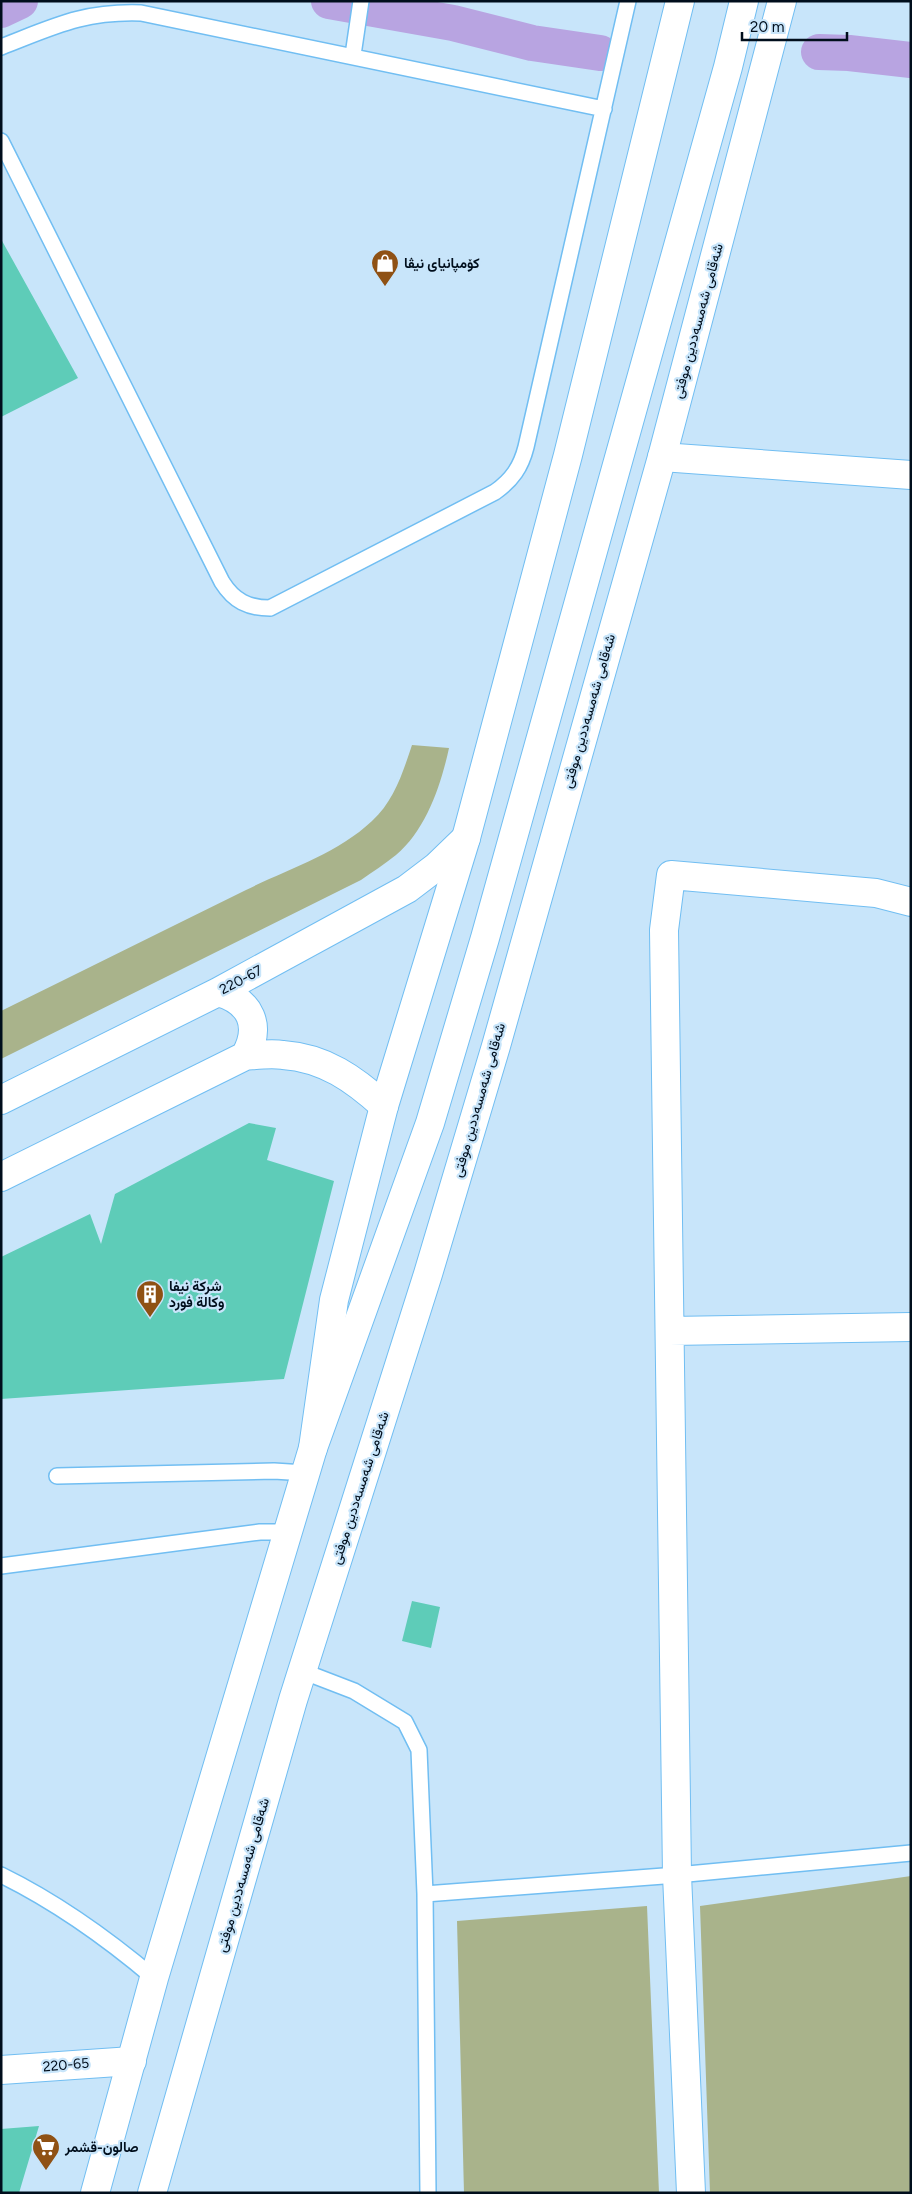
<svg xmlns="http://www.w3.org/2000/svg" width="912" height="2194" viewBox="0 0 912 2194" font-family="Figtree,Vazirmatn,sans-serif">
  <rect width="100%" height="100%" fill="#c8e5fa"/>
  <path fill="#a9b38b" d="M 412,745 L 449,748 C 441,785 426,830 396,855 C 385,864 372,872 361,880 L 1,1059 L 1,1011 C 83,971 164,930 246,890 C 288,869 337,854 372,821 C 394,801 403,772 412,745 Z
    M 911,1876 L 911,2193 L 710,2193 L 700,1906 Z
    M 647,1906 L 659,2193 L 464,2193 L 457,1921 Z"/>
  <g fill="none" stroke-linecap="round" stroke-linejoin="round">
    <path stroke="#b8a4e1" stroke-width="36" d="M 329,1 L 453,23 L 532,43 L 600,53
      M 1,10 L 20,1
      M 819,52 L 849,53 L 911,60"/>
  </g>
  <path fill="#5eccb8" d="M 1,239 L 78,378 L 1,417 Z
    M 249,1123 L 276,1128 L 267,1160 L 334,1181 L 284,1379 L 1,1399 L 1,1257 L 90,1214 L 101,1244 L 115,1194 Z
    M 412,1601 L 440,1607 L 431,1648 L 402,1641 Z
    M 39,2126 L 19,2193 L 1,2193 L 1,2129 Z"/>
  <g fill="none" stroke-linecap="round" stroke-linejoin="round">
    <g stroke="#71bef2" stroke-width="18">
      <path id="lane" d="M 1,47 C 53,27 83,11 141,13 L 604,109
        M 353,55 L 361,1
        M 1,141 L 222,582 C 234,601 248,608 270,608 L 495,492 C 512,480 521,467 526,447 L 628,1
        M 57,1476 L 274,1471 L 305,1473
        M 1,1566 L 260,1532 L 287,1532
        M 302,1671 L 354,1691 L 405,1722 L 419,1750 L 425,1894 L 428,2193
        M 1,1875 C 54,1901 109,1940 154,1978
        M 425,1894 L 677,1875 L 911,1853"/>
    </g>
    <g stroke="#71bef2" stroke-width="30">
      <path id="street" d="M 662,457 L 911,475
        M 670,1331 L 911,1327
        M 1,2070 L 132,2061
        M 691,2193 L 677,1875 L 664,930 L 671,875 L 876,893 L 911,902"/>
    </g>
    <g stroke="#71bef2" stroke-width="30">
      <path id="secondary" d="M 218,992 C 251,1001 262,1026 245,1056
        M 1,1100 L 218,992 L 407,889 L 436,867 L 466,838
        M 1,1177 L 245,1056 C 257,1055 271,1053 283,1055 C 325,1058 354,1079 384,1106"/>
    </g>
    <g stroke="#71bef2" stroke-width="30">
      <path id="primary" d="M 95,2193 L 154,1978 L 313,1448 L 430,1123 L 485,938 L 728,67 L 744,1
        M 152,2193 L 293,1700 L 428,1274 L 496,1046 L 662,457 L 782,1"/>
    </g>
    <g stroke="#71bef2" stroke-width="30">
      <path id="highway" d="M 313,1448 L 334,1300 L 384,1106 L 466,838 L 568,455 L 680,1"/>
    </g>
    <use href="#lane" stroke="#fff" stroke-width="15"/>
    <use href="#street" stroke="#fff" stroke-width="28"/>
    <use href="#secondary" stroke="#fff" stroke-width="28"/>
    <use href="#primary" stroke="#fff" stroke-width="28"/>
    <use href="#highway" stroke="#fff" stroke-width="28"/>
  </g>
  <defs>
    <g id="shop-pin" transform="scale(1.4375)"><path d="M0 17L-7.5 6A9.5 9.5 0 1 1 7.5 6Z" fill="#8f5114" stroke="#c8e5fa"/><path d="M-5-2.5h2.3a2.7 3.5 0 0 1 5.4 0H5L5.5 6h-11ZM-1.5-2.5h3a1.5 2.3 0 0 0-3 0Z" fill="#fff"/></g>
    <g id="building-pin" transform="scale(1.4375)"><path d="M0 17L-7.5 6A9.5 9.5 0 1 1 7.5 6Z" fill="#8f5114" stroke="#c8e5fa"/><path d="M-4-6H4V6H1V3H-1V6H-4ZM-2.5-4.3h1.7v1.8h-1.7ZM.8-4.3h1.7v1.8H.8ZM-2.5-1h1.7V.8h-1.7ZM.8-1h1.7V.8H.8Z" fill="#fff"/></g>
    <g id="supermarket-pin" transform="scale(1.4375)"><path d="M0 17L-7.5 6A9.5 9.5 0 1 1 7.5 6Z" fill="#8f5114" stroke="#c8e5fa"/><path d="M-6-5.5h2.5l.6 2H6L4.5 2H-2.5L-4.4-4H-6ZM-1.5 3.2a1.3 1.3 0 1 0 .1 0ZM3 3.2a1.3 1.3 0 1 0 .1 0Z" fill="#fff"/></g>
  </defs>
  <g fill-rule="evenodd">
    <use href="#shop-pin" x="385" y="263"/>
    <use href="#building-pin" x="150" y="1294"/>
    <use href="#supermarket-pin" x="46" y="2147"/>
  </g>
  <g text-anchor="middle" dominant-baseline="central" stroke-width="4.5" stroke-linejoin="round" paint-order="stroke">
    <g font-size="14" font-weight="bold" fill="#000e1c" stroke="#c8e5fa" text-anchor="start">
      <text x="404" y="263">کۆمپانیای نیڤا</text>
      <text x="169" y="1286">شركة نيفا<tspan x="169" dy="16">وكالة فورد</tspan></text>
      <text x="65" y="2147">صالون-قشمر</text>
    </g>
    <g font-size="14" fill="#000e1c" stroke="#c8e5fa">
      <text transform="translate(698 321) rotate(-75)">شەقامی شەمسەددین موفتی</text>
      <text transform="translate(589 711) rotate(-74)">شەقامی شەمسەددین موفتی</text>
      <text transform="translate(241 980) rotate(-28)">220-67</text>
      <text transform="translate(479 1100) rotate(-74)">شەقامی شەمسەددین موفتی</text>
      <text transform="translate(360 1488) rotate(-72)">شەقامی شەمسەددین موفتی</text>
      <text transform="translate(243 1875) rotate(-74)">شەقامی شەمسەددین موفتی</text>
      <text transform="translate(66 2065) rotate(-5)">220-65</text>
    </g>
  </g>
  <rect width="912" height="2194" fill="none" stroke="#000e1c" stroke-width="5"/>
  <path d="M742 32v8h105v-8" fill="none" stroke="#000e1c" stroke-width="2.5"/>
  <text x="750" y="32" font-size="15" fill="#000e1c" stroke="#c8e5fa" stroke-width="4" paint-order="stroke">20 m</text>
</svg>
